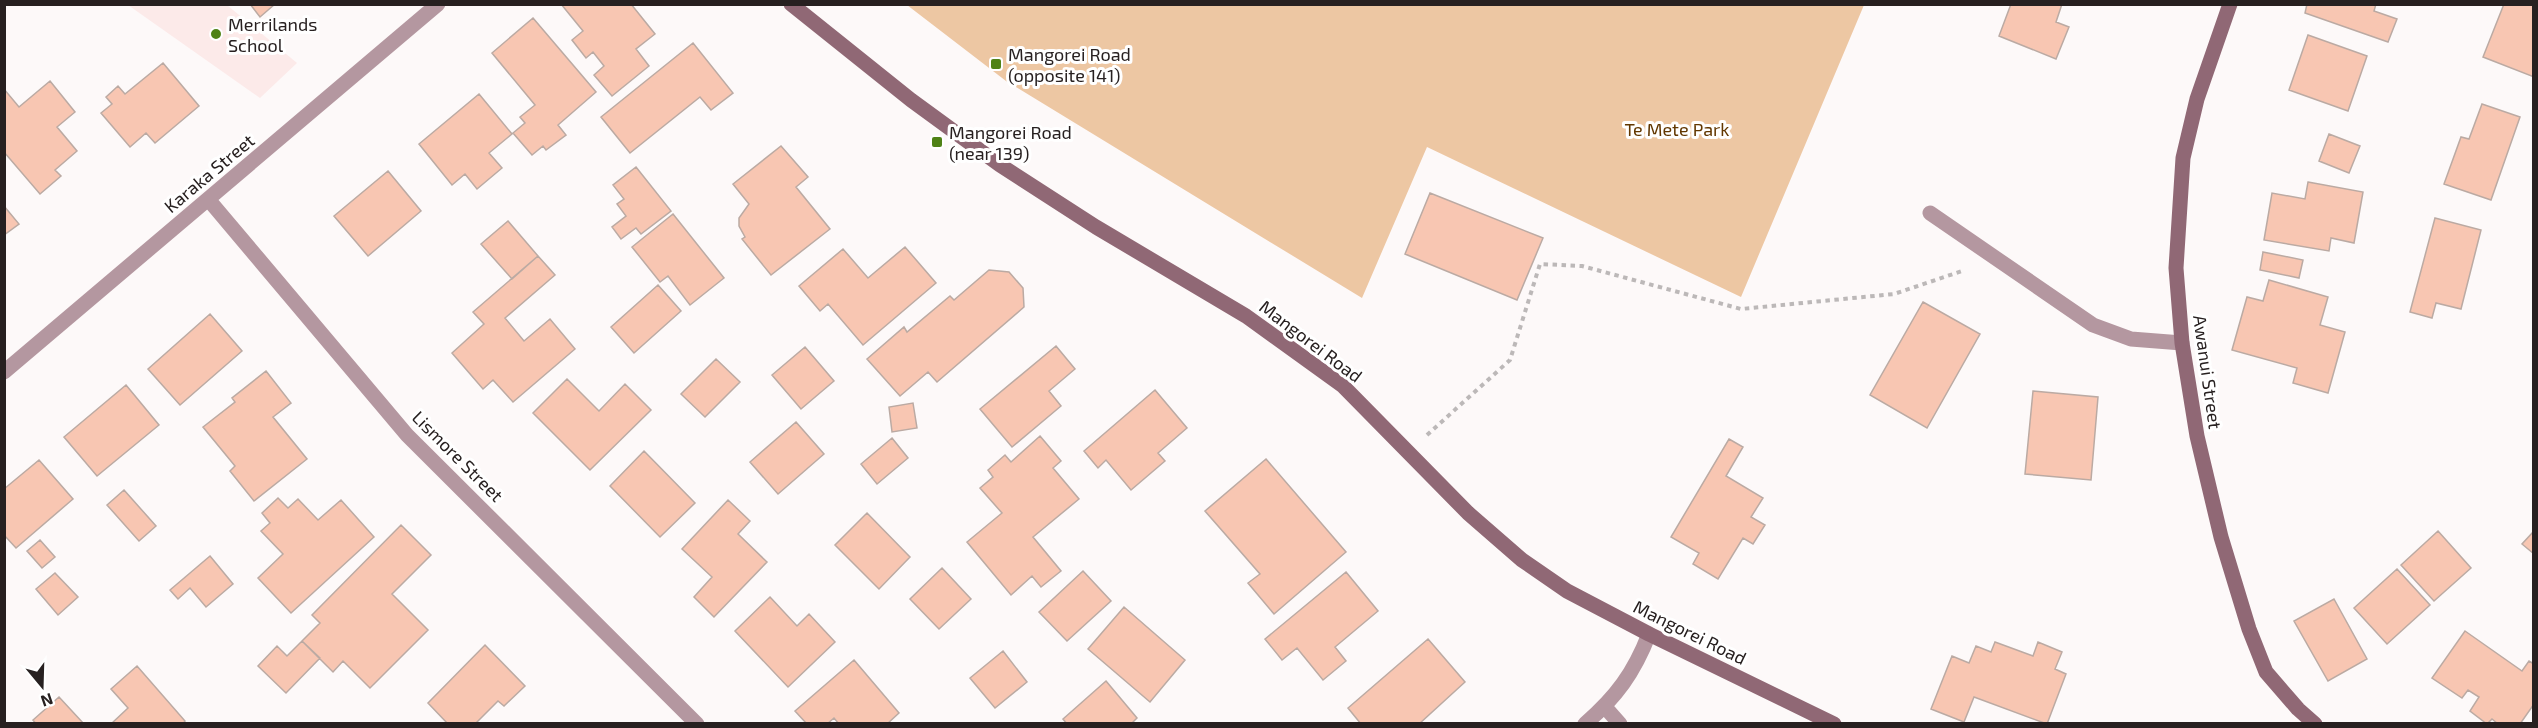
<svg xmlns="http://www.w3.org/2000/svg" width="2538" height="728" viewBox="0 0 2538 728" font-family="'Exo 2',sans-serif">
  <rect width="100%" height="100%" fill="#fdf9f9"/>
  <path fill="#fceae9" d="M 128,5 L 227,5 L 297,63 L 260,98 Z"/>
  <path fill="#edc7a3" d="M 907,5 L 1864,5 L 1741,297 L 1427,147 L 1362,298 L 1006,81 Z"/>
  <path fill="#f8c6b2" stroke="#bbaaa3" stroke-width="1.5" d="M 250,4 L 275,4 L 260,17 Z
    M 561,4 L 631,4 L 655,34 L 636,49 L 649,66 L 612,96 L 594,75 L 604,66 L 593,52 L 586,58 L 572,40 L 583,31 Z
    M 2011,4 L 2062,4 L 2056,22 L 2069,27 L 2056,59 L 1999,36 Z
    M 2307,4 L 2376,4 L 2374,11 L 2397,19 L 2388,42 L 2305,13 Z
    M 2504,4 L 2534,4 L 2534,77 L 2483,57 Z
    M 533,18 L 596,92 L 558,125 L 566,135 L 546,150 L 543,146 L 532,155 L 513,133 L 525,123 L 520,117 L 535,105 L 492,53 Z
    M 2308,35 L 2367,56 L 2348,111 L 2289,90 Z
    M 693,43 L 733,93 L 711,110 L 700,97 L 630,153 L 601,117 Z
    M 163,63 L 199,106 L 155,143 L 146,133 L 130,147 L 101,113 L 112,104 L 106,97 L 118,86 L 125,94 Z
    M 50,81 L 75,112 L 57,127 L 77,151 L 55,170 L 61,176 L 40,194 L 4,152 L 4,89 L 19,107 Z
    M 479,94 L 512,134 L 489,153 L 502,168 L 477,189 L 465,174 L 452,185 L 419,144 Z
    M 2482,104 L 2520,117 L 2491,200 L 2444,184 L 2461,137 L 2469,139 Z
    M 2329,134 L 2360,146 L 2349,173 L 2319,161 Z
    M 781,146 L 808,177 L 796,187 L 830,229 L 771,275 L 742,239 L 745,237 L 739,226 L 739,218 L 749,204 L 733,184 Z
    M 636,167 L 671,211 L 641,234 L 636,228 L 621,239 L 612,227 L 626,216 L 617,204 L 624,199 L 613,185 Z
    M 388,171 L 421,211 L 368,256 L 334,216 Z
    M 2308,182 L 2363,192 L 2354,243 L 2331,238 L 2329,251 L 2264,240 L 2272,193 L 2305,199 Z
    M 1430,193 L 1543,238 L 1517,300 L 1405,254 Z
    M 4,206 L 19,224 L 4,235 Z
    M 673,214 L 724,278 L 690,305 L 668,276 L 660,282 L 632,247 Z
    M 2435,218 L 2481,230 L 2461,309 L 2436,303 L 2432,318 L 2410,312 Z
    M 508,221 L 538,256 L 512,279 L 481,244 Z
    M 905,247 L 936,283 L 863,345 L 828,304 L 820,311 L 799,286 L 843,249 L 868,278 Z
    M 2263,252 L 2303,260 L 2299,278 L 2260,270 Z
    M 538,256 L 555,275 L 505,318 L 524,341 L 550,319 L 575,349 L 513,402 L 493,380 L 483,389 L 452,353 L 484,324 L 473,312 Z
    M 989,270 L 1009,272 L 1023,288 L 1024,307 L 937,382 L 928,372 L 900,396 L 867,359 L 904,327 L 907,332 L 950,296 L 954,300 Z
    M 2269,280 L 2328,297 L 2320,325 L 2345,332 L 2328,393 L 2293,383 L 2297,368 L 2232,350 L 2247,297 L 2263,301 Z
    M 658,285 L 681,311 L 634,353 L 611,327 Z
    M 1923,302 L 1980,334 L 1927,428 L 1870,395 Z
    M 210,314 L 242,351 L 180,405 L 148,369 Z
    M 1056,346 L 1075,369 L 1049,391 L 1061,406 L 1012,447 L 980,409 Z
    M 805,347 L 834,381 L 801,409 L 772,375 Z
    M 716,359 L 740,382 L 705,417 L 681,394 Z
    M 266,371 L 291,403 L 273,417 L 307,459 L 254,501 L 230,471 L 235,466 L 203,427 L 235,402 L 232,398 Z
    M 567,379 L 599,411 L 625,384 L 651,410 L 590,470 L 533,413 Z
    M 126,385 L 159,425 L 97,476 L 64,437 Z
    M 1155,390 L 1187,428 L 1158,453 L 1165,461 L 1131,490 L 1106,460 L 1098,468 L 1084,451 Z
    M 2033,391 L 2098,397 L 2091,480 L 2025,474 Z
    M 913,403 L 917,428 L 892,432 L 889,407 Z
    M 796,422 L 824,454 L 778,494 L 750,462 Z
    M 1040,436 L 1061,461 L 1053,468 L 1079,499 L 1033,537 L 1061,571 L 1041,587 L 1032,576 L 1011,595 L 967,542 L 1002,513 L 980,488 L 993,477 L 988,470 L 1005,455 L 1011,462 Z
    M 892,438 L 908,458 L 877,484 L 861,464 Z
    M 1729,439 L 1743,447 L 1726,476 L 1763,498 L 1751,517 L 1765,525 L 1753,544 L 1743,538 L 1718,579 L 1693,564 L 1699,553 L 1671,537 Z
    M 644,451 L 695,503 L 660,537 L 610,486 Z
    M 1266,459 L 1346,552 L 1274,614 L 1248,583 L 1260,574 L 1205,511 Z
    M 39,460 L 73,499 L 16,548 L 4,535 L 4,489 Z
    M 124,490 L 156,526 L 139,541 L 107,505 Z
    M 278,498 L 288,508 L 298,499 L 318,520 L 341,500 L 374,537 L 291,613 L 258,578 L 283,554 L 261,531 L 270,523 L 262,513 Z
    M 728,500 L 750,521 L 738,534 L 767,562 L 714,617 L 694,597 L 712,577 L 682,549 Z
    M 867,513 L 910,557 L 879,589 L 835,545 Z
    M 401,525 L 431,555 L 392,594 L 428,630 L 370,688 L 343,661 L 333,672 L 302,641 L 320,623 L 312,615 Z
    M 2438,531 L 2471,568 L 2434,601 L 2401,565 Z
    M 2534,531 L 2534,554 L 2522,544 Z
    M 40,540 L 55,557 L 42,568 L 27,551 Z
    M 210,556 L 233,584 L 206,607 L 190,588 L 178,599 L 170,590 Z
    M 942,568 L 971,599 L 939,629 L 910,599 Z
    M 2397,569 L 2430,605 L 2387,644 L 2354,608 Z
    M 1083,571 L 1111,601 L 1067,641 L 1039,612 Z
    M 1346,572 L 1378,611 L 1335,647 L 1346,661 L 1323,680 L 1297,648 L 1282,660 L 1265,639 Z
    M 55,573 L 78,597 L 58,615 L 36,589 Z
    M 770,597 L 797,626 L 809,614 L 835,642 L 788,687 L 735,631 Z
    M 2334,599 L 2367,659 L 2328,681 L 2294,621 Z
    M 1124,607 L 1185,660 L 1150,702 L 1088,649 Z
    M 2465,631 L 2522,671 L 2529,661 L 2534,664 L 2534,704 L 2520,724 L 2498,724 L 2492,719 L 2487,724 L 2470,711 L 2479,697 L 2468,690 L 2462,698 L 2432,678 Z
    M 1428,639 L 1465,682 L 1419,724 L 1361,724 L 1348,708 Z
    M 302,641 L 320,658 L 286,693 L 258,666 L 277,646 L 287,656 Z
    M 1995,642 L 2033,656 L 2038,642 L 2062,652 L 2055,669 L 2066,674 L 2047,724 L 1974,697 L 1964,722 L 1931,709 L 1952,656 L 1969,663 L 1976,646 L 1991,652 Z
    M 485,645 L 525,686 L 504,706 L 498,701 L 475,724 L 448,724 L 428,703 Z
    M 1003,651 L 1027,682 L 995,708 L 970,678 Z
    M 854,660 L 899,713 L 887,724 L 839,724 L 834,718 L 827,724 L 807,724 L 795,711 Z
    M 137,666 L 185,721 L 183,724 L 111,724 L 128,708 L 111,689 Z
    M 1106,681 L 1137,718 L 1131,724 L 1067,724 L 1063,719 Z
    M 59,697 L 84,724 L 36,724 L 33,720 Z"/>
  <g fill="none" stroke-linecap="round" stroke-linejoin="round">
    <path stroke="#bcb8b8" stroke-width="4" stroke-dasharray="4.5 4.5" stroke-linecap="butt" d="M 1427,435 L 1510,360 L 1540,264 L 1582,266 L 1741,309 L 1894,294 L 1965,270"/>
    <path stroke="#b497a0" stroke-width="15" d="M 1930,213 L 2093,325 L 2131,339 L 2182,343"/>
    <path stroke="#b497a0" stroke-width="15" d="M 208,199 L 407,435 L 697,724
      M 4,372 L 438,4
      M 1605,707 L 1620,724
      M 1585,724 C 1616,697 1634,673 1649,634"/>
    <path stroke="#906875" stroke-width="15" d="M 791,4 L 911,100 L 1000,165 L 1096,227 L 1246,316 L 1343,386 L 1468,513 L 1522,560 L 1567,591 L 1649,634 L 1834,724
      M 2230,4 L 2197,99 L 2183,158 L 2176,268 L 2182,343 L 2197,436 L 2221,537 L 2249,629 L 2266,672 L 2298,709 L 2315,724"/>
  </g>
  <g fill="#4f8216" stroke="#fff" stroke-width="2">
    <circle cx="216" cy="34" r="6"/>
    <rect x="990" y="58" width="12" height="12" rx="3"/>
    <rect x="931" y="136" width="12" height="12" rx="3"/>
  </g>
  <g text-anchor="middle" dominant-baseline="central" stroke-width="6" stroke-linejoin="round" paint-order="stroke">
    <g font-size="18" fill="#272020" stroke="#fff" text-anchor="start">
      <text x="228" y="24">Merrilands<tspan x="228" dy="21">School</tspan></text>
      <text x="1008" y="54">Mangorei Road<tspan x="1008" dy="21">(opposite 141)</tspan></text>
      <text x="949" y="132">Mangorei Road<tspan x="949" dy="21">(near 139)</tspan></text>
    </g>
    <g font-size="18" fill="#623700" stroke="#fff">
      <text x="1677" y="129">Te Mete Park</text>
    </g>
    <g font-size="18" fill="#272020" stroke="#fff">
      <text transform="translate(209 173) rotate(-40)">Karaka Street</text>
      <text transform="translate(1311 341) rotate(37)">Mangorei Road</text>
      <text transform="translate(2208 372) rotate(82)">Awanui Street</text>
      <text transform="translate(458 456) rotate(45)">Lismore Street</text>
      <text transform="translate(1690 632) rotate(26)">Mangorei Road</text>
    </g>
  </g>
  <rect width="2538" height="728" fill="none" stroke="#272020" stroke-width="12"/>
  <g transform="translate(42 686) rotate(161)" stroke="#ffffff" stroke-width="4.5" paint-order="stroke">
  <path d="M0-4.5L10 22L0 15L-10 22Z" fill="#272020"/>
  <text y="-9" font-size="16" font-weight="bold" text-anchor="middle" fill="#272020">N</text>
  </g>
</svg>
